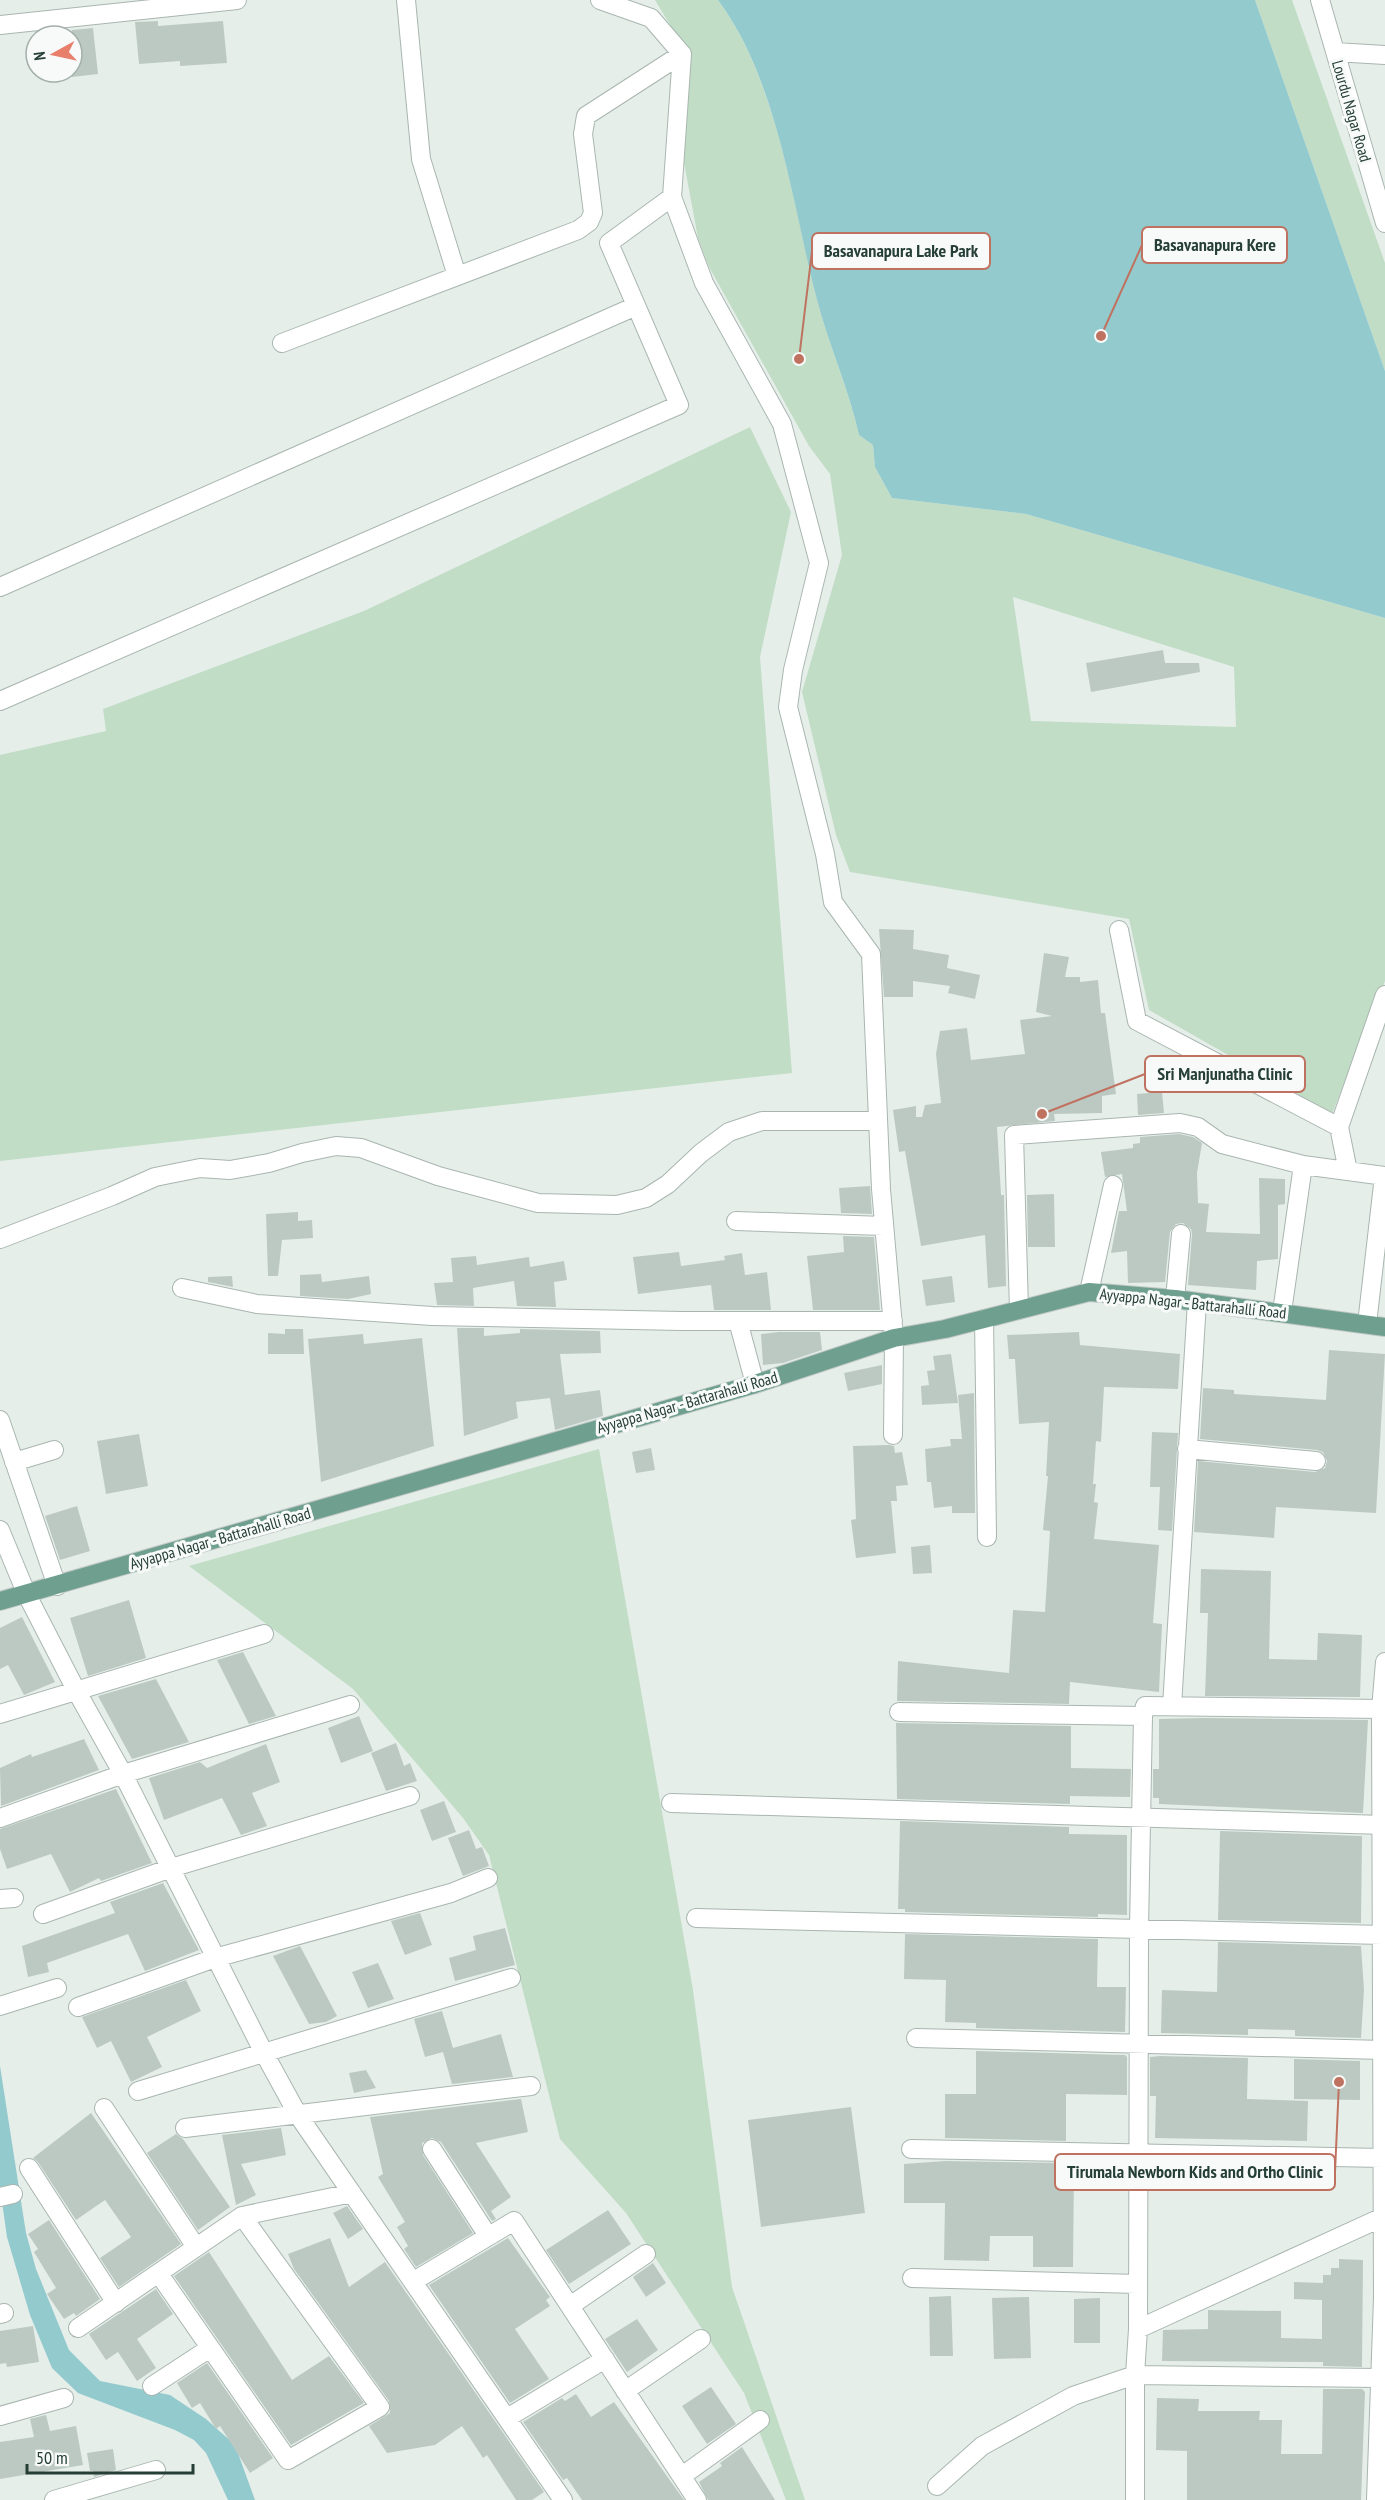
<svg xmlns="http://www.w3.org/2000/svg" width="1385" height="2500" viewBox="0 0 1385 2500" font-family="'PT Sans Narrow',sans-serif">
  <rect width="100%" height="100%" fill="#e6eeea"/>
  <path fill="#c1ddc6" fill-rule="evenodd" d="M 655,0 L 718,0 C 777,79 793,205 817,300 C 829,346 849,389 859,435 L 873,445 L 875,467 L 892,498 L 1026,514 L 1385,618 L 1385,981 L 1332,1114 L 1149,1010 L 1129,919 L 850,872 L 836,835 L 802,692 L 842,555 L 830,474 L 809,446 L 709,267 L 698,238 L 684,163 L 690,58 ZM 1013,597 L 1234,667 L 1236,727 L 1031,721 Z
    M 1255,0 L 1292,0 L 1385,263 L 1385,371 Z
    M 750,427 L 791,512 L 760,657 L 792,1073 L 0,1161 L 0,755 L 106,731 L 103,709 L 364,611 Z
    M 599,1449 L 693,1990 L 732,2287 L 805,2500 L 786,2500 L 744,2393 L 626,2213 L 560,2139 L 489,1855 L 463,1818 L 353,1689 L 189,1566 Z"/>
  <path fill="#93cace" d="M 718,0 L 1255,0 L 1385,371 L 1385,618 L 1026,514 L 892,498 L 875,467 L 873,445 L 859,435 C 849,389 829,346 817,300 C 792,204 778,80 718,0 Z
    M 0,2066 L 26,2233 L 36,2269 L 69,2350 L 100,2381 L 170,2395 L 206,2419 L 235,2445 L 255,2500 L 228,2500 L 206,2453 L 194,2440 L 175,2430 L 78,2393 L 52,2368 L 30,2315 L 7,2237 L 0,2188 Z"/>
  <path fill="#bcc9c3" d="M 158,21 L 158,26 L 223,21 L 227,63 L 180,66 L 180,61 L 139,64 L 135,22 Z
    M 93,28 L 98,74 L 72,77 L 72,30 Z
    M 1163,650 L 1165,663 L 1199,663 L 1200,672 L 1091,692 L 1086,663 Z
    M 879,929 L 914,930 L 913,949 L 949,955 L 947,968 L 980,975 L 975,999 L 948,993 L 950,986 L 913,981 L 913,997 L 884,997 Z
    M 1044,953 L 1069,957 L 1065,977 L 1080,977 L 1080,982 L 1098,980 L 1101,1013 L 1105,1013 L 1116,1094 L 1102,1096 L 1102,1113 L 1054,1114 L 1055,1121 L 997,1127 L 1001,1195 L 1004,1195 L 1006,1286 L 988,1288 L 985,1235 L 921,1246 L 905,1151 L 899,1152 L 893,1110 L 916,1106 L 916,1117 L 922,1117 L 925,1105 L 941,1103 L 936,1054 L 940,1031 L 967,1028 L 971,1060 L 1025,1054 L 1020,1020 L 1052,1016 L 1036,1012 Z
    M 1162,1092 L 1164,1113 L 1138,1115 L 1137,1094 Z
    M 1179,1134 L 1193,1137 L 1202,1143 L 1197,1173 L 1198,1203 L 1209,1204 L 1206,1232 L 1260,1234 L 1259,1178 L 1285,1179 L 1285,1204 L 1278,1205 L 1278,1259 L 1257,1261 L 1256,1290 L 1188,1285 L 1192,1234 L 1191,1229 L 1183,1223 L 1176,1224 L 1170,1232 L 1165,1282 L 1128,1283 L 1127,1251 L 1111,1253 L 1119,1211 L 1127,1211 L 1122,1174 L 1105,1177 L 1101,1152 L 1133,1148 L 1133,1144 L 1140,1143 L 1140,1137 Z
    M 870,1186 L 872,1214 L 841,1213 L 839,1188 Z
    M 1054,1194 L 1055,1247 L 1028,1247 L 1027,1195 Z
    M 298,1212 L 298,1221 L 312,1220 L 313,1238 L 282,1240 L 278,1276 L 268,1276 L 266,1214 Z
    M 843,1236 L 874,1237 L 880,1310 L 813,1310 L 807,1256 L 844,1252 Z
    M 679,1252 L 681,1266 L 725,1260 L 724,1256 L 742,1253 L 745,1275 L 767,1272 L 771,1310 L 714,1310 L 711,1285 L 638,1294 L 633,1257 Z
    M 476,1256 L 477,1265 L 529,1257 L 530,1267 L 564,1261 L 567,1280 L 554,1282 L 556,1307 L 517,1306 L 514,1281 L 473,1288 L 474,1306 L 437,1305 L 434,1283 L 453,1282 L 451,1258 Z
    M 321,1274 L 322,1282 L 369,1276 L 371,1294 L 348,1299 L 300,1296 L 300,1275 Z
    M 232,1276 L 233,1287 L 208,1282 L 208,1277 Z
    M 952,1276 L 955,1302 L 926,1306 L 922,1280 Z
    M 457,1328 L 484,1328 L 484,1336 L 520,1333 L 520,1329 L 600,1331 L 601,1353 L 560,1354 L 565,1395 L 600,1390 L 603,1416 L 555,1430 L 550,1398 L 516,1402 L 518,1418 L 464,1436 Z
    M 285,1329 L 303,1329 L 304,1354 L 268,1354 L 268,1333 L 285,1334 Z
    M 779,1332 L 820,1332 L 822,1350 L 783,1363 L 763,1365 L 761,1334 Z
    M 1079,1332 L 1080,1345 L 1180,1354 L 1178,1389 L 1104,1387 L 1101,1442 L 1096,1441 L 1093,1484 L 1096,1484 L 1094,1502 L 1098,1503 L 1094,1539 L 1159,1545 L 1153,1623 L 1162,1624 L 1159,1692 L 1070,1682 L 1069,1704 L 897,1701 L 898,1661 L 1009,1673 L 1013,1610 L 1045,1612 L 1050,1531 L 1043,1530 L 1048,1476 L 1046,1476 L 1049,1422 L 1019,1424 L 1015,1359 L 1009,1359 L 1007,1335 Z
    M 363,1334 L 364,1344 L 422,1338 L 434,1446 L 321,1482 L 308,1339 Z
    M 1329,1350 L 1385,1354 L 1376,1513 L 1276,1507 L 1274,1538 L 1194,1532 L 1198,1461 L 1315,1472 L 1325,1468 L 1327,1461 L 1323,1452 L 1317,1450 L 1200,1439 L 1203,1388 L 1234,1390 L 1234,1394 L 1326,1400 Z
    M 951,1354 L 958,1403 L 922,1405 L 921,1386 L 929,1385 L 927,1371 L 935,1370 L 933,1356 Z
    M 882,1365 L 882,1384 L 848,1391 L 844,1373 Z
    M 974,1393 L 975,1513 L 952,1513 L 952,1506 L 934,1508 L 931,1482 L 927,1482 L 925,1449 L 951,1446 L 950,1439 L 962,1439 L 958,1395 Z
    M 1152,1432 L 1178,1433 L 1172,1531 L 1158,1530 L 1160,1487 L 1150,1487 Z
    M 139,1434 L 148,1486 L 106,1494 L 97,1441 Z
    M 889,1445 L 894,1446 L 895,1453 L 902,1452 L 908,1485 L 896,1486 L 897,1501 L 891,1501 L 896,1553 L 856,1558 L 851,1520 L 856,1519 L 853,1446 Z
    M 651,1448 L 655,1470 L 636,1473 L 632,1452 Z
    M 77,1506 L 90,1551 L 60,1560 L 45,1516 Z
    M 930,1545 L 932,1573 L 913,1574 L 911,1547 Z
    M 1201,1569 L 1271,1571 L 1269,1659 L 1317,1660 L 1318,1633 L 1362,1635 L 1360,1697 L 1205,1696 L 1208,1613 L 1200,1613 Z
    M 129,1600 L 146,1658 L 88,1676 L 70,1618 Z
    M 22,1617 L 55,1682 L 24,1695 L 8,1665 L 0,1669 L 0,1628 Z
    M 243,1652 L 276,1716 L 249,1724 L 217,1660 Z
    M 156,1679 L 189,1742 L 132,1759 L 98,1696 Z
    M 359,1716 L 373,1751 L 341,1763 L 328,1728 Z
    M 1204,1718 L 1368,1720 L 1363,1813 L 1159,1804 L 1159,1798 L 1153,1798 L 1153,1769 L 1159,1769 L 1159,1719 Z
    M 896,1723 L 1071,1726 L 1071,1768 L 1131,1769 L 1130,1797 L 1070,1796 L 1070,1804 L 897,1799 Z
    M 84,1739 L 99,1770 L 1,1806 L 0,1768 L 31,1754 L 32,1757 Z
    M 396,1743 L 404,1766 L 410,1763 L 417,1781 L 386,1791 L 371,1753 Z
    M 266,1744 L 280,1782 L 252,1793 L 267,1826 L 241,1835 L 222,1798 L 164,1820 L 149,1778 L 200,1762 L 207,1768 Z
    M 116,1789 L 152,1863 L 101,1881 L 99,1878 L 70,1892 L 51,1854 L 7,1869 L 0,1849 L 0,1829 Z
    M 444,1801 L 456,1832 L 432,1841 L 420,1810 Z
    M 900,1821 L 1069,1827 L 1069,1834 L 1127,1835 L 1127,1915 L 1098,1914 L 1098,1917 L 905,1912 L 905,1909 L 898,1909 Z
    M 469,1830 L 476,1849 L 482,1847 L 489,1866 L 463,1876 L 448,1838 Z
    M 1220,1831 L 1362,1836 L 1361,1923 L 1218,1920 Z
    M 163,1883 L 199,1950 L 145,1971 L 128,1934 L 47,1963 L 49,1972 L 28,1977 L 22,1946 L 115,1913 L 110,1902 Z
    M 420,1913 L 432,1945 L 405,1955 L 391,1921 Z
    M 505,1928 L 515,1965 L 455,1981 L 449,1958 L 476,1950 L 473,1936 Z
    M 905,1934 L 1098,1939 L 1097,1987 L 1126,1987 L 1125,2032 L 976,2028 L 976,2023 L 945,2022 L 946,1980 L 904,1979 Z
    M 1218,1942 L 1361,1946 L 1364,1990 L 1361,2038 L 1295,2036 L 1295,2030 L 1248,2029 L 1248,2035 L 1161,2033 L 1162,1990 L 1217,1992 Z
    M 300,1946 L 337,2016 L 326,2022 L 309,2024 L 273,1956 Z
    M 378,1963 L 394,1999 L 368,2008 L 352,1972 Z
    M 186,1980 L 201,2011 L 147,2037 L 162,2067 L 131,2082 L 111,2041 L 97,2048 L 82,2017 Z
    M 442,2011 L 453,2048 L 501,2034 L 513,2077 L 452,2084 L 443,2052 L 425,2057 L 414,2019 Z
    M 976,2051 L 1125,2055 L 1127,2057 L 1127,2095 L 1066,2094 L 1066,2141 L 945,2138 L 945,2094 L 976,2094 Z
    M 1160,2056 L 1248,2058 L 1247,2099 L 1308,2101 L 1307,2141 L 1155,2138 L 1156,2096 L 1150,2096 L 1150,2057 Z
    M 1294,2059 L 1360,2061 L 1360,2100 L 1294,2099 Z
    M 366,2070 L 376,2088 L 354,2093 L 349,2073 Z
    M 521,2099 L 528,2132 L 476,2143 L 511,2197 L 491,2211 L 496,2219 L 492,2221 L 441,2142 L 432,2138 L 422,2143 L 423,2155 L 473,2233 L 416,2267 L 404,2249 L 408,2246 L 397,2227 L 405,2222 L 378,2177 L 383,2174 L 370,2117 Z
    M 851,2107 L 865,2213 L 761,2227 L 748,2120 Z
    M 91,2113 L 181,2244 L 119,2287 L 100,2258 L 131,2237 L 105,2200 L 76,2220 L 38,2162 L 33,2158 Z
    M 281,2128 L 286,2155 L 241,2164 L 256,2195 L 236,2205 L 222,2135 Z
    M 176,2134 L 183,2139 L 230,2207 L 198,2230 L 147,2153 Z
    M 945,2161 L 1066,2163 L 1066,2167 L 1074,2167 L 1073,2267 L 1033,2267 L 1033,2236 L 990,2236 L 989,2261 L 944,2260 L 945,2203 L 904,2203 L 904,2164 Z
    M 347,2206 L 363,2229 L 348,2239 L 333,2213 Z
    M 608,2210 L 631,2244 L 569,2284 L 546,2250 Z
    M 49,2220 L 100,2299 L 76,2316 L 74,2313 L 64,2319 L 47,2294 L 56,2288 L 34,2252 L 38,2249 L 28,2234 Z
    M 330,2238 L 349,2287 L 385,2262 L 544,2492 L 532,2500 L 516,2500 L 487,2455 L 483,2458 L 462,2426 L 435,2445 L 387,2453 L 369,2426 L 390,2413 L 389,2401 L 294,2269 L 288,2254 Z
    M 508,2238 L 550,2297 L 546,2300 L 550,2306 L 515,2329 L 549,2379 L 510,2403 L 429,2285 Z
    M 209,2252 L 292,2380 L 329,2356 L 364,2403 L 291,2445 L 174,2276 Z
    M 1339,2259 L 1363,2260 L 1362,2367 L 1323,2366 L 1323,2362 L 1162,2361 L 1163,2330 L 1208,2329 L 1208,2310 L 1281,2311 L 1281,2338 L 1322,2339 L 1322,2300 L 1294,2299 L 1294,2282 L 1323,2283 L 1323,2275 L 1331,2275 L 1331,2268 L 1339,2268 Z
    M 653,2263 L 666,2283 L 646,2297 L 633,2277 Z
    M 156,2289 L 173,2314 L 137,2339 L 156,2368 L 137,2381 L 118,2352 L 106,2360 L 89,2334 Z
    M 951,2296 L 953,2356 L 930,2356 L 929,2297 Z
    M 1029,2297 L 1031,2358 L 994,2359 L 992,2298 Z
    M 1100,2298 L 1100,2343 L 1074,2343 L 1074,2299 Z
    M 637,2319 L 658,2350 L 627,2372 L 605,2339 Z
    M 33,2326 L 39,2362 L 7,2367 L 6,2363 L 0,2364 L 0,2331 Z
    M 207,2363 L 273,2458 L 250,2473 L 220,2426 L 216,2429 L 200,2403 L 192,2408 L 177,2383 Z
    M 711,2387 L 736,2424 L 707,2444 L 682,2406 Z
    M 1323,2389 L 1362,2389 L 1365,2392 L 1361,2500 L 1187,2500 L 1187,2451 L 1156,2450 L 1157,2398 L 1199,2399 L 1198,2411 L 1260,2411 L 1259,2420 L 1282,2420 L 1281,2454 L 1322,2454 Z
    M 576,2394 L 591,2417 L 614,2402 L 684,2500 L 582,2500 L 567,2478 L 563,2480 L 523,2422 L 562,2398 L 565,2401 Z
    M 46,2415 L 50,2431 L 76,2426 L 83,2465 L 0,2479 L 0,2442 L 34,2437 L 30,2419 Z
    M 742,2447 L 775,2500 L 708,2500 L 699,2482 L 722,2466 L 720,2463 Z
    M 113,2449 L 116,2470 L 94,2477 L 93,2471 L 90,2471 L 87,2453 Z"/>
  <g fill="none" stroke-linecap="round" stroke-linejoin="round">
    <g stroke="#a9b6b0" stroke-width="20">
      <path id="minor" d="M 406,0 L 421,159 L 457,276
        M 600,0 L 651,18 L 682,54 L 672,197 L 704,283 L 782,424 L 819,563 L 793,670 L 788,707 L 825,854 L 833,902 L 871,954 L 881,1189 L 894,1338 L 893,1435
        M 1320,0 L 1385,223
        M 0,25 L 237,0
        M 1335,52 L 1385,55
        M 282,343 L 578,230 L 589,222 L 593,213 L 583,134 L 586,116 L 682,54
        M 0,587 L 636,306
        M 0,701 L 679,405 L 609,243 L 672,197
        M 1119,930 L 1137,1021 L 1339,1127 L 1348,1171
        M 1339,1127 L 1385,995
        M 736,1221 L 884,1226
        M 0,1239 L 112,1196 L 155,1177 L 200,1168 L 230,1170 L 269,1163 L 302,1153 L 336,1146 L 361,1148 L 438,1176 L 538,1203 L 617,1205 L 646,1198 L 668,1184 L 701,1153 L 729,1132 L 762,1121 L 878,1121
        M 182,1288 L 257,1304 L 432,1316 L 681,1321 L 893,1321
        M 1089,1292 L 1113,1185
        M 1175,1299 L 1181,1234
        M 1019,1310 L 1014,1135 L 1180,1123 L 1198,1127 L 1222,1144 L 1303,1165 L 1385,1176
        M 1282,1312 L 1303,1165
        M 984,1319 L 987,1537
        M 738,1321 L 755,1384
        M 1367,1324 L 1384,1176
        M 0,1420 L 57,1586
        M 1187,1449 L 1316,1461
        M 14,1462 L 54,1450
        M 0,1530 L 27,1595 L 77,1692 L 123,1774 L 264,2053 L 298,2115 L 563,2500
        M 1172,1706 L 1197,1302
        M 899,1712 L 1143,1716 L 1145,1706 L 1381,1709
        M 0,1714 L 264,1634
        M 671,1803 L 1383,1825
        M 0,1818 L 123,1774 L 350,1705
        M 0,1899 L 14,1898
        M 43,1914 L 171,1868 L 410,1796
        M 696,1918 L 1383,1935
        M 0,2006 L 57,1988
        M 78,2007 L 215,1958 L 451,1893 L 488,1878
        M 916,2038 L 1383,2050
        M 138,2091 L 511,1978
        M 104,2108 L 196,2247
        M 185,2128 L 531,2086
        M 432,2149 L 488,2236
        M 911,2149 L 1383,2158
        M 29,2168 L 116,2303
        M 0,2197 L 13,2194
        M 159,2274 L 288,2460 L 380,2407 L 242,2216
        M 912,2278 L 1138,2284
        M 414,2281 L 514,2221 L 697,2500
        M 570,2306 L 646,2254
        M 0,2314 L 4,2313
        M 78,2328 L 242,2216 L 352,2193
        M 1138,2329 L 1385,2216
        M 152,2386 L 210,2348
        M 625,2391 L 701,2339
        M 0,2416 L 64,2398
        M 507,2418 L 605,2359
        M 682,2476 L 760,2420
        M 937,2486 L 982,2446 L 1073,2396 L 1135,2375 L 1138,2329 L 1139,1929 L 1143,1716
        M 54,2500 L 156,2470
        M 1135,2500 L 1135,2375 L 1379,2378
        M 1376,2500 L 1383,2298 L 1381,1709 L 1385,1662"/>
    </g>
    <g stroke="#c2c9c7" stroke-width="20">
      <path id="major" d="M 0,1601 L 755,1384 L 894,1338 L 945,1329 L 1089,1292 L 1175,1299 L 1385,1327"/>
    </g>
    <use href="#minor" stroke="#fff" stroke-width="18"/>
    <use href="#major" stroke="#6fa08f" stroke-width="18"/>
  </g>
  <g text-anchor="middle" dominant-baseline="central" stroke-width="6" stroke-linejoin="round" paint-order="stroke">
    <g font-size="16" fill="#263f36" stroke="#f7faf8">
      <text transform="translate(1352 111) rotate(74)">Lourdu Nagar Road</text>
      <text transform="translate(1193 1303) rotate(6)">Ayyappa Nagar - Battarahalli Road</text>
      <text transform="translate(687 1402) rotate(-16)">Ayyappa Nagar - Battarahalli Road</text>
      <text transform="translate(220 1538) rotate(-16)">Ayyappa Nagar - Battarahalli Road</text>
    </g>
  </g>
  <path fill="none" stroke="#c07260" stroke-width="2" d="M1101 336L1142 245M799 359L812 251M1042 1114L1145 1074M1339 2082L1335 2172"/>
  <g fill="#c07260" stroke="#f7faf8" stroke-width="2">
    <circle cx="1101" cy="336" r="6"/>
    <circle cx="799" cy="359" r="6"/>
    <circle cx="1042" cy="1114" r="6"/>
    <circle cx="1339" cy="2082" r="6"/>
  </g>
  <g fill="#f7faf8" stroke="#c07260" stroke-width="2">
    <rect x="1142" y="227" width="145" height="36" rx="6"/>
    <rect x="812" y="233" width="178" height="36" rx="6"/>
    <rect x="1145" y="1056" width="160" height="36" rx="6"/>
    <rect x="1055" y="2154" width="280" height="36" rx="6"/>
  </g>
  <g font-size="18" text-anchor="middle" font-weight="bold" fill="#263f36">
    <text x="1215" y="251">Basavanapura Kere</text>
    <text x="901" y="257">Basavanapura Lake Park</text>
    <text x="1225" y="1080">Sri Manjunatha Clinic</text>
    <text x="1195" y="2178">Tirumala Newborn Kids and Ortho Clinic</text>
  </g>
  <g transform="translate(54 54) rotate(262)"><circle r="28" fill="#f7faf8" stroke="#a3afaa" stroke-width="1.5"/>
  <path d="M0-4.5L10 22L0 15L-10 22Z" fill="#e77f6b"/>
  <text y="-9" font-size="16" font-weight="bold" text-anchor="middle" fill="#263f36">N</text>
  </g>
  <path d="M27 2464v9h166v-9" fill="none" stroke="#263f36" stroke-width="3"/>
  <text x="36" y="2464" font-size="18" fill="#263f36" stroke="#f7faf8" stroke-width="4.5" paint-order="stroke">50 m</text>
</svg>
